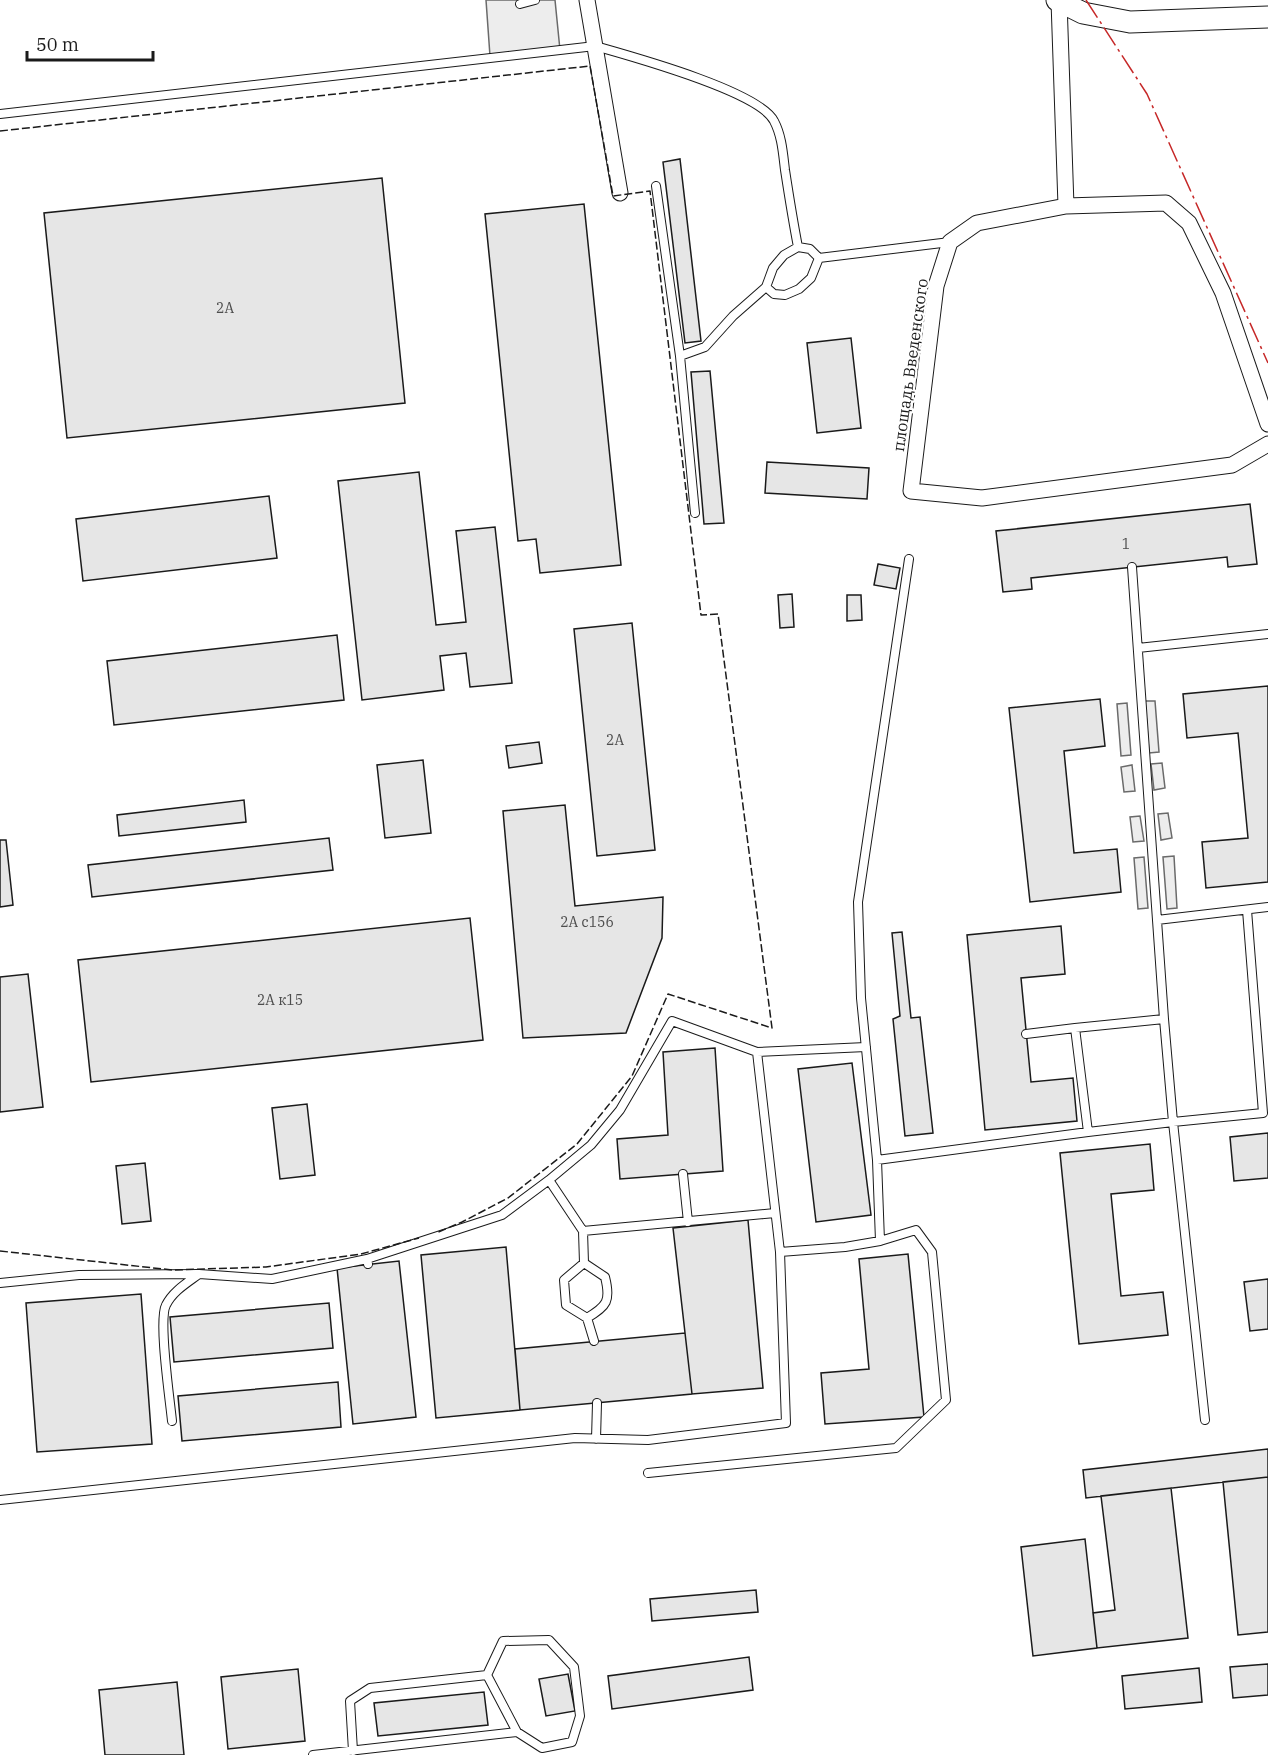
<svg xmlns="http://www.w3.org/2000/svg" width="1268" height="1755" viewBox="0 0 1268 1755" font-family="'IBM Plex Serif',serif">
  <rect width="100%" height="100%" fill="#fff"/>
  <path fill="#ededed" stroke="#6a6a6a" stroke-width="1.5" d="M 486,0 L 555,0 L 560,50 L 490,56 Z
    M 1145,701 L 1155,701 L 1159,752 L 1149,753 Z
    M 1127,703 L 1131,755 L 1121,756 L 1117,704 Z
    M 1162,763 L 1165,788 L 1154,790 L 1151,764 Z
    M 1132,765 L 1135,791 L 1124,792 L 1121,767 Z
    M 1168,813 L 1172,838 L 1161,840 L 1158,814 Z
    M 1140,816 L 1144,841 L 1133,842 L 1130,817 Z
    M 1174,856 L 1177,908 L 1167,909 L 1163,857 Z
    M 1144,857 L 1148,908 L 1138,909 L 1134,858 Z"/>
  <path fill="#e6e6e6" stroke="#1a1a1a" stroke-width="1.5" d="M 680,159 L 701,341 L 685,343 L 663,162 Z
    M 382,178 L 405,403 L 67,438 L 44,213 Z
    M 584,204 L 621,565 L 540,573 L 536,539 L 518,541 L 485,214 Z
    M 851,338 L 861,428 L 817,433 L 807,343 Z
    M 710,371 L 724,523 L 704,524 L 691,372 Z
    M 767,462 L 869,468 L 867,499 L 765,493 Z
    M 419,472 L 436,625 L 466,622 L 456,531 L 495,527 L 512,683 L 470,687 L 466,653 L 440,656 L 444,690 L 362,700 L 338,481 Z
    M 269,496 L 277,558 L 83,581 L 76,519 Z
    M 1250,504 L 1257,564 L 1228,567 L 1227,557 L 1031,578 L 1032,589 L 1003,592 L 996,531 Z
    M 878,564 L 900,568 L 896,589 L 874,585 Z
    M 792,594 L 794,627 L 780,628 L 778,595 Z
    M 847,595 L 861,595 L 862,620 L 847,621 Z
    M 632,623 L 655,850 L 597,856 L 574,629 Z
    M 337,635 L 344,700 L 114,725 L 107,661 Z
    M 1268,686 L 1268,882 L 1206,888 L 1202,842 L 1248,838 L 1238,733 L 1187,738 L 1183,694 Z
    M 1100,699 L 1105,746 L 1064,751 L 1074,853 L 1117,849 L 1121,892 L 1030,902 L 1009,708 Z
    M 539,742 L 542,763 L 509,768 L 506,746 Z
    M 423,760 L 431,833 L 385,838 L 377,765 Z
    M 244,800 L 246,822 L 119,836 L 117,815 Z
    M 565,805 L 575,906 L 663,897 L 662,938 L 626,1033 L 523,1038 L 503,811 Z
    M 329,838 L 333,870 L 92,897 L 88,865 Z
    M 0,840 L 6,840 L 13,905 L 0,907 Z
    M 470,918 L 483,1040 L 91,1082 L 78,960 Z
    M 1061,926 L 1065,974 L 1021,978 L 1031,1082 L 1073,1078 L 1077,1121 L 985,1130 L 967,935 Z
    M 902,932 L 911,1018 L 920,1017 L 933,1133 L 905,1136 L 893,1019 L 900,1016 L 892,933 Z
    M 28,974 L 43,1107 L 0,1112 L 0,977 Z
    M 715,1048 L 723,1171 L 620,1179 L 617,1139 L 668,1135 L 663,1052 Z
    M 852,1063 L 871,1215 L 816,1222 L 798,1069 Z
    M 307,1104 L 315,1175 L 280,1179 L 272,1108 Z
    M 1268,1133 L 1268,1178 L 1234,1181 L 1230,1137 Z
    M 1150,1144 L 1154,1190 L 1111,1194 L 1121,1296 L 1163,1292 L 1168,1335 L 1079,1344 L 1060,1153 Z
    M 145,1163 L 151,1221 L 122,1224 L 116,1166 Z
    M 748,1220 L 763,1388 L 692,1394 L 673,1228 Z
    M 506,1247 L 520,1410 L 436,1418 L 421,1255 Z
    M 908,1254 L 924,1417 L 825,1424 L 821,1373 L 869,1369 L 859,1259 Z
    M 399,1261 L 416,1417 L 353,1424 L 337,1268 Z
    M 1268,1279 L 1268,1329 L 1250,1331 L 1244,1282 Z
    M 141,1294 L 152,1444 L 37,1452 L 26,1303 Z
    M 329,1303 L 333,1348 L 174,1362 L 170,1317 Z
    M 685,1333 L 692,1394 L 520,1410 L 515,1349 Z
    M 338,1382 L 341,1427 L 182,1441 L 178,1396 Z
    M 1268,1449 L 1268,1477 L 1086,1498 L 1083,1470 Z
    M 1268,1477 L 1268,1632 L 1238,1635 L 1223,1482 Z
    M 1171,1488 L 1188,1638 L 1097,1648 L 1093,1613 L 1115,1610 L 1101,1496 Z
    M 1085,1539 L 1097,1648 L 1033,1656 L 1021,1547 Z
    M 756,1590 L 758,1612 L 652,1621 L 650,1599 Z
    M 749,1657 L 753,1690 L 612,1709 L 608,1676 Z
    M 1268,1664 L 1268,1695 L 1233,1698 L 1230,1667 Z
    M 1199,1668 L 1202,1702 L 1125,1709 L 1122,1676 Z
    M 298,1669 L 305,1741 L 228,1749 L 221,1677 Z
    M 568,1674 L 575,1711 L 546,1716 L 539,1679 Z
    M 177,1682 L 184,1755 L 105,1755 L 99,1690 Z
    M 484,1692 L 488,1725 L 378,1736 L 374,1703 Z"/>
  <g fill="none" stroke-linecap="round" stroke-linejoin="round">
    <g stroke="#1a1a1a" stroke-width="10">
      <path id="lane" d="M 520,4 L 535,0
        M 0,114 L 595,46 C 630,56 759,91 774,121 C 782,136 783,154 785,170 C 789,196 793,221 798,247
        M 656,186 L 680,356
        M 819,258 L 950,242
        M 766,287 L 774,294 L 785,295 L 799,289 L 811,278 L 819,258
        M 695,513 L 680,356 L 705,347 L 733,316 L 766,287 L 773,268 L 784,255 L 798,247 L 810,249 L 819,258
        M 1138,648 L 1268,634
        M 1157,920 L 1268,907
        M 1075,1028 L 1164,1019 L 1132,567
        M 1088,1132 L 1173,1122 L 1164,1019
        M 877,1160 L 861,998 L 858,902 L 909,559
        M 683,1174 L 688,1222
        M 549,1180 L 591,1145 L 620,1110 L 672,1021 L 757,1052 L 866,1047
        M 583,1231 L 775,1213
        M 780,1252 L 845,1247 L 880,1241 L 877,1160 L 1088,1132 L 1075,1028 L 1026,1034
        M 584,1263 L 605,1277 C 611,1301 607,1306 587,1318
        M 368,1264 L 367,1259 L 502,1215 L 549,1180 L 583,1231 L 584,1263 L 564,1280 L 566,1305 L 587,1318 L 594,1341
        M 0,1283 L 79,1275 L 199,1274
        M 1205,1420 L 1173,1122 L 1263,1113 L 1247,910
        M 172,1421 C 170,1400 158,1320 166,1305 C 173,1291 187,1283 199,1274 L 272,1279 L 367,1259
        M 596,1439 L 597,1403
        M 648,1473 L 896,1448 L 946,1400 L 932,1252 L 916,1230 L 880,1241
        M 0,1500 L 575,1438 L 648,1440 L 786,1423 L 780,1252 L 757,1052
        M 487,1675 L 517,1732
        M 313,1755 L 517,1732 L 542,1748 L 572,1742 L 580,1716 L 574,1667 L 549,1640 L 503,1641 L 487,1675 L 370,1688 L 350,1701 L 353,1751"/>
    </g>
    <g stroke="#1a1a1a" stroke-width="17">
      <path id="street" d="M 587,0 L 620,193
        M 1059,1 L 1066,206
        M 1268,424 L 1223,293 L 1189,223 L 1166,203 L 1066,206 L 977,223 L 950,242 L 936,286 L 911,491 L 982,498 L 1232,465 L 1268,444"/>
    </g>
    <g stroke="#1a1a1a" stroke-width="23">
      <path id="secondary" d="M 1057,0 L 1083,13 L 1130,22 L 1268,17"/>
    </g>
    <use href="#lane" stroke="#fff" stroke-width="8"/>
    <use href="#street" stroke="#fff" stroke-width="15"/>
    <use href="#secondary" stroke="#fff" stroke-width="21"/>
    <path stroke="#1a1a1a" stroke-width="1.5" stroke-dasharray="8 3" stroke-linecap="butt" d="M 0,131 L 590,66 L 613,196 L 650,191 L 701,615 L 718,614 L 772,1028 L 668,994 L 632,1076 L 577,1144 L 508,1198 L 462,1222 L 436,1233
      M 0,1251 L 172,1270 L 266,1267 L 361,1254 L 419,1238"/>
    <path stroke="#c62828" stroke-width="1.5" stroke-dasharray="21 4.5 3 4.5" stroke-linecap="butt" d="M 1086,0 L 1147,94 L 1268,363"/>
  </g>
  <g text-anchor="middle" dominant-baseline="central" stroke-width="4.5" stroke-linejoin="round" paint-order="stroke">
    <g font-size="14" fill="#4d4d4d">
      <text x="225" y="308">2А</text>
      <text x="1126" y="544">1</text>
      <text x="615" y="740">2А</text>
      <text x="587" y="922">2А с156</text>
      <text x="280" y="1000">2А к15</text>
    </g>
    <g font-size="16" fill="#1a1a1a" stroke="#fff">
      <text transform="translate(910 365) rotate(-82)">площадь Введенского</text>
    </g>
  </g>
  <path d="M27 51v9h126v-9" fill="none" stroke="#1a1a1a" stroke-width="3"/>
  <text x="36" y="51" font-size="18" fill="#1a1a1a" stroke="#ffffff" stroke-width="4.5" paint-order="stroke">50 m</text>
</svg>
